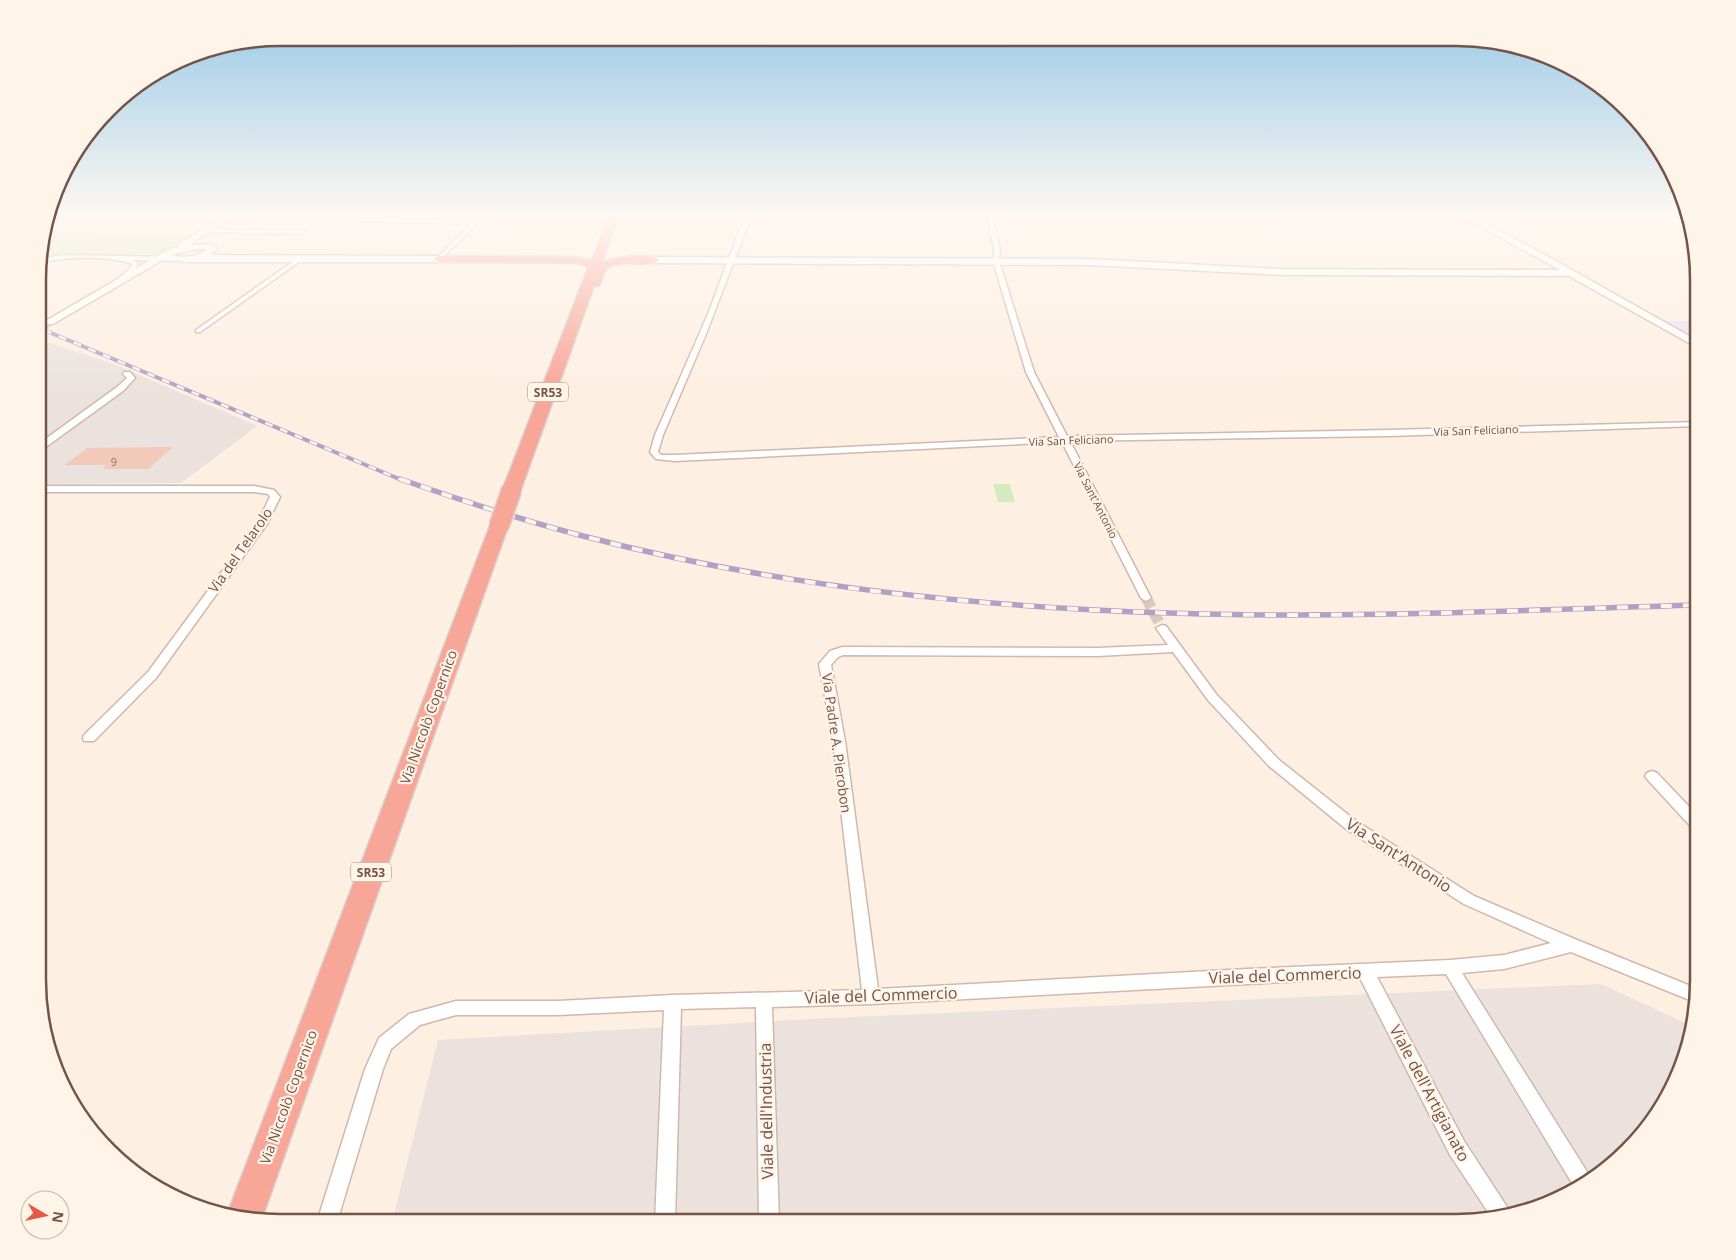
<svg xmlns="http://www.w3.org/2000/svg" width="1736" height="1260" viewBox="0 0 1736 1260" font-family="'Open Sans',sans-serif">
  <rect width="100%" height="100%" fill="#fdefe2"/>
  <path fill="#ebe2dd" d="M 40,340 L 114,364 L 257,426 L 181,483 L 40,484 Z
    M 1601,984 L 1692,1026 L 1686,1058 L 1648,1128 L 1564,1197 L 1457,1222 L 392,1222 L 438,1040 L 831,1018 Z"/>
  <path fill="#ecdff9" d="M 1662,321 L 1698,321 L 1698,341 Z"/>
  <path fill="#d6eac0" d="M 45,230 L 60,230 L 53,234 L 100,234 L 96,237 L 189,236 L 159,254 L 151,256 L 49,255 L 40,259 L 40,248 Z
    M 993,484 L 1010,484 L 1015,502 L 998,502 Z"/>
  <path fill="#f2cab9" d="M 173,447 L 148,469 L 102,469 L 106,465 L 65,465 L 87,448 Z"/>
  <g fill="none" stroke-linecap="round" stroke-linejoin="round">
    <path stroke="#dbc8bc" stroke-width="11" stroke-dasharray="11 5" stroke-linecap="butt" d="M 1146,598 L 1162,628"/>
    <path stroke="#dbc8bc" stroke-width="9" stroke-dasharray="9 4.5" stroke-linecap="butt" d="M 40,327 L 49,322"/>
    <g stroke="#d0b8ac" stroke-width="3">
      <path id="street" d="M 360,215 L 365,215 L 363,218 L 475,220 L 479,215 L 485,215 L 439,261 L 436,259 L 471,224 L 357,221 Z
        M 745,215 L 751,215 L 746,230 L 706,334 L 663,435 L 658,452 L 661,455 L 675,455 L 1059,437 L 1026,372 L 993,261 L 994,250 L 987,215 L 993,215 L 1000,250 L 999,261 L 1034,372 L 1067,436 L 1389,430 L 1698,422 L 1698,426 L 1389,436 L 1070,441 L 1151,598 L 1146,601 L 1141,598 L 1062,442 L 675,461 L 656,459 L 650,452 L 655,435 L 708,314 Z
        M 210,229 L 302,230 L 305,232 L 302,234 L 208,232 Z
        M 62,255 L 175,257 L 178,259 L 175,261 L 132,260 L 138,263 L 136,269 L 119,283 L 116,281 L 131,267 L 132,264 C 106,255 66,257 40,263 L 40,259 Z
        M 298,258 L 303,259 L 200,332 L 196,332 L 196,330 Z
        M 124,372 L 130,372 L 135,378 L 123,391 L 43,449 L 40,449 L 40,443 L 117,387 L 127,378 L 123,374 Z
        M 40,486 L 254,486 L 274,490 L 280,497 L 267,524 L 156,678 L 94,741 L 84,741 L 83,738 L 84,735 L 148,672 L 257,524 L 270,497 L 268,494 L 254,492 L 40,492 Z
        M 1162,625 L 1166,626 L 1216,694 L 1279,760 L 1356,821 L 1474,896 L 1577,940 L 1698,989 L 1697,1003 L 1571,952 L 1504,969 L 1462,973 L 1589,1175 L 1575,1188 L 1446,974 L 1377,977 L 1464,1141 L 1509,1210 L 1490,1215 L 1450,1155 L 1360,978 L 871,1004 L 772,1007 L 779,1222 L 759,1222 L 756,1007 L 681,1009 L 675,1222 L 655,1222 L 664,1010 L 558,1015 L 456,1015 L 420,1025 L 391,1049 L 383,1069 L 337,1222 L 317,1222 L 365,1069 L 379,1038 L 409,1014 L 456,1001 L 558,1001 L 673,995 L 862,990 L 833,741 L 819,664 L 830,651 L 842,647 L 1097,648 L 1168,645 L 1156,628 ZM 1173,652 L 1208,700 L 1269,766 L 1346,829 L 1464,904 L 1551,943 L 1504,955 L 1450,960 L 1247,969 L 878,989 L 845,741 L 831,665 L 838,657 L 843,655 L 1097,656 Z
        M 1652,771 L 1657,773 L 1698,816 L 1698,830 L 1693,829 L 1647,779 L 1645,776 L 1647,773 Z"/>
    </g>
    <g stroke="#d3b7a8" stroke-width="3">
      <path id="secondary" d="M 225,215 L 235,215 L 189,245 L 212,244 L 217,249 L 210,255 L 439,256 L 443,259 L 439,262 L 184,262 L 166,258 L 53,324 L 45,324 L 44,322 L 169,249 L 179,247 L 179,244 ZM 197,249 L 208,249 C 198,256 184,259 172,255 Z
        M 1459,215 L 1470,215 L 1558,262 L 1698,341 L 1698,348 L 1569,276 L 1281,275 L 1089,265 L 653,263 L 649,260 L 653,257 L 1089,259 L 1281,269 L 1560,270 Z"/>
    </g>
    <g stroke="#d8cfcc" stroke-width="3">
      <path id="highway" d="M 609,215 L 619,215 L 602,262 C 613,258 650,252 659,260 C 648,270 615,257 605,271 C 602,275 602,281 599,286 L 594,286 L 521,489 L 518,493 L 512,494 L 506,493 L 503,489 L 588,268 L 584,265 L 574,263 L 439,262 L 433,259 L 439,256 L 574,257 L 592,260 Z
        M 499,520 L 506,522 L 508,526 L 262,1218 L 261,1221 L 227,1215 L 490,526 L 492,522 Z"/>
    </g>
    <use href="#street" fill="#fff" fill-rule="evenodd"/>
    <use href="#secondary" fill="#fff" fill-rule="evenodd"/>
    <use href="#highway" fill="#f8a697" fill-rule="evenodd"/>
    <g stroke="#b1a1c6" stroke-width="3">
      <path id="rail-far2" d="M 40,328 L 47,331"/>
    </g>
    <g stroke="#b1a1c6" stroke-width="4">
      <path id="rail-far1" d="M 44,330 L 404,481"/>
    </g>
    <g stroke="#b1a1c6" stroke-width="5.5">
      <path id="rail" d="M 400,479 C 460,500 521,520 583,536 C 774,586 973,607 1170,613 C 1346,619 1522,610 1698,605"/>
    </g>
    <use href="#rail-far2" stroke="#fff4e8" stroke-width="2" stroke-dasharray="6" stroke-linecap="butt"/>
    <use href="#rail-far1" stroke="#fff4e8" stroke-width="2.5" stroke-dasharray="8" stroke-linecap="butt"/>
    <use href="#rail" stroke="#fff4e8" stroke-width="4" stroke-dasharray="11" stroke-linecap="butt"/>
    <g stroke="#d8cfcc" stroke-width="22" stroke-linecap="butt">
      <path id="highway-bridge" d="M 499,526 L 512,489"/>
    </g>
    <use href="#highway-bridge" stroke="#f8a697" stroke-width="19"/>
  </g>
  <linearGradient id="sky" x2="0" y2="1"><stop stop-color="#94c7e7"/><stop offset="0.55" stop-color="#fef8f2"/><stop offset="1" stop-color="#fef8f2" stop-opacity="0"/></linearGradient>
  <rect width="1736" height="392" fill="url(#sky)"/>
  <g text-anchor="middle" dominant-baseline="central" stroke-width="4.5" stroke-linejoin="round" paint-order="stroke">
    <g font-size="11" fill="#745348" stroke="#fff4e8">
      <text transform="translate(1476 430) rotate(-2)">Via San Feliciano</text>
      <text transform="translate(1071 440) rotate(-2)">Via San Feliciano</text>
      <text transform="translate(1096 500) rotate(63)">Via Sant'Antonio</text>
    </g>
    <g font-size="11" fill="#947164">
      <text x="114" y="461">9</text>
    </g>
    <g fill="#fff4e8" stroke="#9e8378" stroke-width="1">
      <rect x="528" y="382.5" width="40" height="19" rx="4"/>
      <rect x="351" y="862.5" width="40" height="19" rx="4"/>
    </g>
    <g font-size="12" font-weight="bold" fill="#745348">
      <text x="548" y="392">SR53</text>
      <text x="371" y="872">SR53</text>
    </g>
    <g font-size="14" fill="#745348" stroke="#fff4e8">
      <text transform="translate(240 550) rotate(-55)">Via del Telarolo</text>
      <text transform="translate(428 717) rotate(-70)">Via Niccolò Copernico</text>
      <text transform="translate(837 743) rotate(82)">Via Padre A. Pierobon</text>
      <text transform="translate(288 1097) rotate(-70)">Via Niccolò Copernico</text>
    </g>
    <g font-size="16" fill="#745348" stroke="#fff4e8">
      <text transform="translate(1399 855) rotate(33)">Via Sant'Antonio</text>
      <text transform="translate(1285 975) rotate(-2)">Viale del Commercio</text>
      <text transform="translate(881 995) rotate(-2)">Viale del Commercio</text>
      <text transform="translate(1430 1093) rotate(62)">Viale dell'Artigianato</text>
      <text transform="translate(766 1111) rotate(-91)">Viale dell'Industria</text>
    </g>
  </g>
  <path d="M0 0H1736V1260H0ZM280 46H1456A234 234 0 0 1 1690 280V980A234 234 0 0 1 1456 1214H280A234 234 0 0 1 46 980V280A234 234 0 0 1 280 46Z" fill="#fff4e8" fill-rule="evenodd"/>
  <path fill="none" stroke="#745348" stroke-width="2.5" d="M280 46H1456A234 234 0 0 1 1690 280V980A234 234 0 0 1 1456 1214H280A234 234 0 0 1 46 980V280A234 234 0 0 1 280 46Z"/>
  <g transform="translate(45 1215) rotate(99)"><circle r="24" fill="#fff4e8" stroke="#c7b4a8"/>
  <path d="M0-4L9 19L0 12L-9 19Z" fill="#e95844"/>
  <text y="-8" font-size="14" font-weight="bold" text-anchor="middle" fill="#745348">N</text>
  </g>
</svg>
